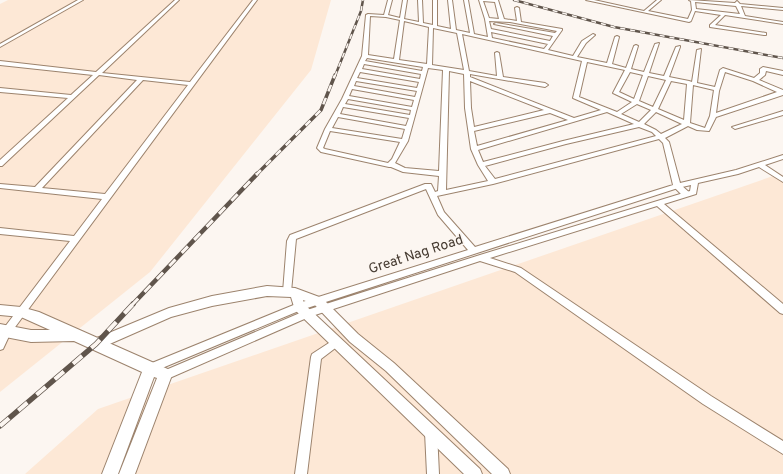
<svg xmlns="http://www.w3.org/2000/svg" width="783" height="474" viewBox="0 0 783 474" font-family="Overpass,sans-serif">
  <rect width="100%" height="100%" fill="#fcf6f1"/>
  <path fill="#fde8d6" d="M 8,0 L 331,0 L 311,70 L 150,272 L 0,392 L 0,4 Z
    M 779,174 L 783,176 L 783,474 L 25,474 L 98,409 Z"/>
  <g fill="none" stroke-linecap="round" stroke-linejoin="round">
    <g stroke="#9c836d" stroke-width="2">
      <path id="minor" d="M 78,0 L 83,0 L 0,47 L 0,44 Z
        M 175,0 L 179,0 L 102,73 L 190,82 L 253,0 L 257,0 L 10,334 L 3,349 L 0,350 L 0,336 L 4,328 L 70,241 L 0,234 L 0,228 L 74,236 L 102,199 L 0,188 L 0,184 L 35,187 L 137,80 L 99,75 L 2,166 L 0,166 L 0,160 L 68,98 L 0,92 L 0,88 L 71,95 L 93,75 L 0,65 L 0,61 L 96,72 ZM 143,80 L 188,85 L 105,194 L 42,188 Z
        M 388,0 L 392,0 L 388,15 L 400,18 L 403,0 L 407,0 L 404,19 L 419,22 L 418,0 L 422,0 L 423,23 L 433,25 L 433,0 L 437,0 L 437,26 L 451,29 L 448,0 L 452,0 L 456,30 L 470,33 L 464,0 L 468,0 L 474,34 L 488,37 L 485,19 L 479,0 L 498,0 L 504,19 L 517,21 L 515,8 L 517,7 L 519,8 L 521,22 L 562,29 L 562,30 L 548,50 L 573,56 L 582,41 L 593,34 L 595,35 L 586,43 L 577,57 L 607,63 L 615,37 L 617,36 L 619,37 L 612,64 L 626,68 L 634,46 L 636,45 L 638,46 L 631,69 L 644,72 L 655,44 L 659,43 L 649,73 L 664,76 L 676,47 L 680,46 L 680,47 L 669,77 L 689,81 L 692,82 L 697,50 L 701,49 L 697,83 L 715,87 L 720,70 L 723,68 L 754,78 L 760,73 L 760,69 L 763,67 L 783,71 L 783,75 L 766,71 L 765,75 L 759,80 L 783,90 L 783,95 L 716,117 L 709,131 L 697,130 L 688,126 L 665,138 L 669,142 L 680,183 L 736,170 L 783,155 L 783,159 L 765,165 L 783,177 L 783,182 L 759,167 L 738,174 L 698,183 L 696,194 L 664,204 L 783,304 L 783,314 L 780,313 L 657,206 L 490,258 L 521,268 L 711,396 L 783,441 L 783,454 L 703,404 L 515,272 L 480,261 L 309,317 L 165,380 L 161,378 L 160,375 L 161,372 L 307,310 L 480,255 L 690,191 L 691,185 L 678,188 L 301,310 L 155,371 L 151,373 L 147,371 L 146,368 L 147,365 L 296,304 L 468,250 L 438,215 L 426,189 L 296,239 L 291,292 L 290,295 L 287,296 L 284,295 L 283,292 L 287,241 L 290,235 L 425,184 L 431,184 L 435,192 L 438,191 L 439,176 L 403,172 L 391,167 L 389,167 L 321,152 L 317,148 L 325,129 L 342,99 L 362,56 L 366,15 L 368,14 L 384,15 ZM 483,1 L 495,2 L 499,19 L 489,18 ZM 370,16 L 386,17 L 400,20 L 394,59 L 368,55 ZM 404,21 L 429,27 L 427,64 L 399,60 ZM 489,21 L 510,22 L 557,31 L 555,33 L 496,23 L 494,24 L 553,36 L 550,41 L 491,29 ZM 433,28 L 457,33 L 464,70 L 432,65 ZM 491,32 L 548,44 L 544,49 L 492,38 ZM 462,34 L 582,61 L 573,98 L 601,110 L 574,118 L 470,77 L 470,74 L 545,87 L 548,85 L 545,83 L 503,77 L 499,53 L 497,52 L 495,53 L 497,76 L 469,71 ZM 367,58 L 423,67 L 422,71 L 365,61 ZM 587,62 L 625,70 L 613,93 L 632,102 L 617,112 L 579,97 ZM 364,64 L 421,74 L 420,79 L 362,69 ZM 428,68 L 443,70 L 439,171 L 405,168 L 395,163 L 408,141 ZM 449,71 L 464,74 L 465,108 L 471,149 L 478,165 L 488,181 L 446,190 ZM 360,72 L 419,82 L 417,88 L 357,78 ZM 630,72 L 643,75 L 634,99 L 619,92 ZM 725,72 L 753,81 L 777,92 L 716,113 L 719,91 ZM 648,76 L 666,80 L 653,107 L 639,101 ZM 356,81 L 417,91 L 415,97 L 354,86 ZM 470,81 L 544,110 L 474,127 L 471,108 ZM 671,81 L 687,84 L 684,120 L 658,109 ZM 693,85 L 714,90 L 710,116 L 705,128 L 690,123 ZM 352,89 L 414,100 L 412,107 L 349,96 ZM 348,99 L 411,110 L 410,115 L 345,104 ZM 637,104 L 651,110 L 639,122 L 621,114 ZM 343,107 L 409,118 L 406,126 L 340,114 ZM 607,112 L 634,124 L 563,141 L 483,162 L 478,150 ZM 656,112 L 682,124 L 661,134 L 656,130 L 644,124 ZM 550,113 L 568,120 L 477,146 L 474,131 ZM 338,117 L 405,129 L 402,139 L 332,128 ZM 639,127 L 652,132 L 656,136 L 495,179 L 485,166 L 566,144 ZM 330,131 L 400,142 L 392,159 L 388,163 L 325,149 L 323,148 ZM 659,139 L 663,143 L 673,185 L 475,247 L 444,212 L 437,196 L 493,184 Z
        M 586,0 L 594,0 L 644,11 L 657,0 L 661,0 L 648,11 L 688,19 L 692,10 L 691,1 L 689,0 L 735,3 L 737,1 L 740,4 L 783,8 L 783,10 L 741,6 L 745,16 L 783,22 L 783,24 L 725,15 L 715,25 L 766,33 L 766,35 L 764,35 L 710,27 L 710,25 L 721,15 L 695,11 L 691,21 L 689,22 ZM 695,2 L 736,6 L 740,14 L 696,9 Z
        M 783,111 L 783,115 L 735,129 L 732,127 Z
        M 335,339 L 338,340 L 340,343 L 338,346 L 321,359 L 307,474 L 295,474 L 311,357 L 312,354 Z
        M 431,426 L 435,428 L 437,432 L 439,474 L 427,474 L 425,432 L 427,428 Z"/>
    </g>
    <g stroke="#9c836d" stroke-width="2">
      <path id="tertiary" d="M 677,183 L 680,184 L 691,194 L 689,196 L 683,196 L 673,186 L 674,184 Z
        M 267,286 L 295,288 L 322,298 L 358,334 L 394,363 L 508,469 L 510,474 L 492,474 L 386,371 L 350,342 L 314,304 L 303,300 L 304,304 L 480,469 L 482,474 L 464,474 L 295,310 L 291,297 L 267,296 L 212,306 L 171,317 L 96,350 L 92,348 L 90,344 L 92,340 L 169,308 L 212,296 Z"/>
    </g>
    <g stroke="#9c836d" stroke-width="2">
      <path id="secondary" d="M 0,305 L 21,307 L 39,312 L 170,370 L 172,375 L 135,474 L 119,474 L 157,378 L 154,377 L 118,474 L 102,474 L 142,372 L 74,341 L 31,342 L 0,336 L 0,324 L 31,330 L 50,330 L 21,317 L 0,315 Z"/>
    </g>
    <use href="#minor" fill="#fff" fill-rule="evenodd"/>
    <use href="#tertiary" fill="#fff" fill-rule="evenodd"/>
    <use href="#secondary" fill="#fff" fill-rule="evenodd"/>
    <g stroke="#60554c" stroke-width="2.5">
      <path id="rail-far3" d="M 514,0 L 614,27 L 783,58
        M 335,76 L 361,11 L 363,0"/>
    </g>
    <g stroke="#60554c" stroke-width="3.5">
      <path id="rail-far2" d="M 256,175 L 321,110 L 335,75"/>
    </g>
    <g stroke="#60554c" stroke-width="4.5">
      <path id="rail-far1" d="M 132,305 L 257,174"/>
    </g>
    <g stroke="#60554c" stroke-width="5.5">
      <path id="rail" d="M 0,426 L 96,344 L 133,304"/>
    </g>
    <use href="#rail-far3" stroke="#fcf6f1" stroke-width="1.5" stroke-dasharray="5" stroke-linecap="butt"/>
    <use href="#rail-far2" stroke="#fcf6f1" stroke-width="2.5" stroke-dasharray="7" stroke-linecap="butt"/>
    <use href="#rail-far1" stroke="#fcf6f1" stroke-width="3" stroke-dasharray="9" stroke-linecap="butt"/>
    <use href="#rail" stroke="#fcf6f1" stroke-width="4" stroke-dasharray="12" stroke-linecap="butt"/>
  </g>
  <g text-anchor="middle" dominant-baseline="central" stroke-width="3.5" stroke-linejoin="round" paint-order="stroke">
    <g font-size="14" fill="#463b31" stroke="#fcf6f1">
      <text transform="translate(416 255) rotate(-18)">Great Nag Road</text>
    </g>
  </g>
</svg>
